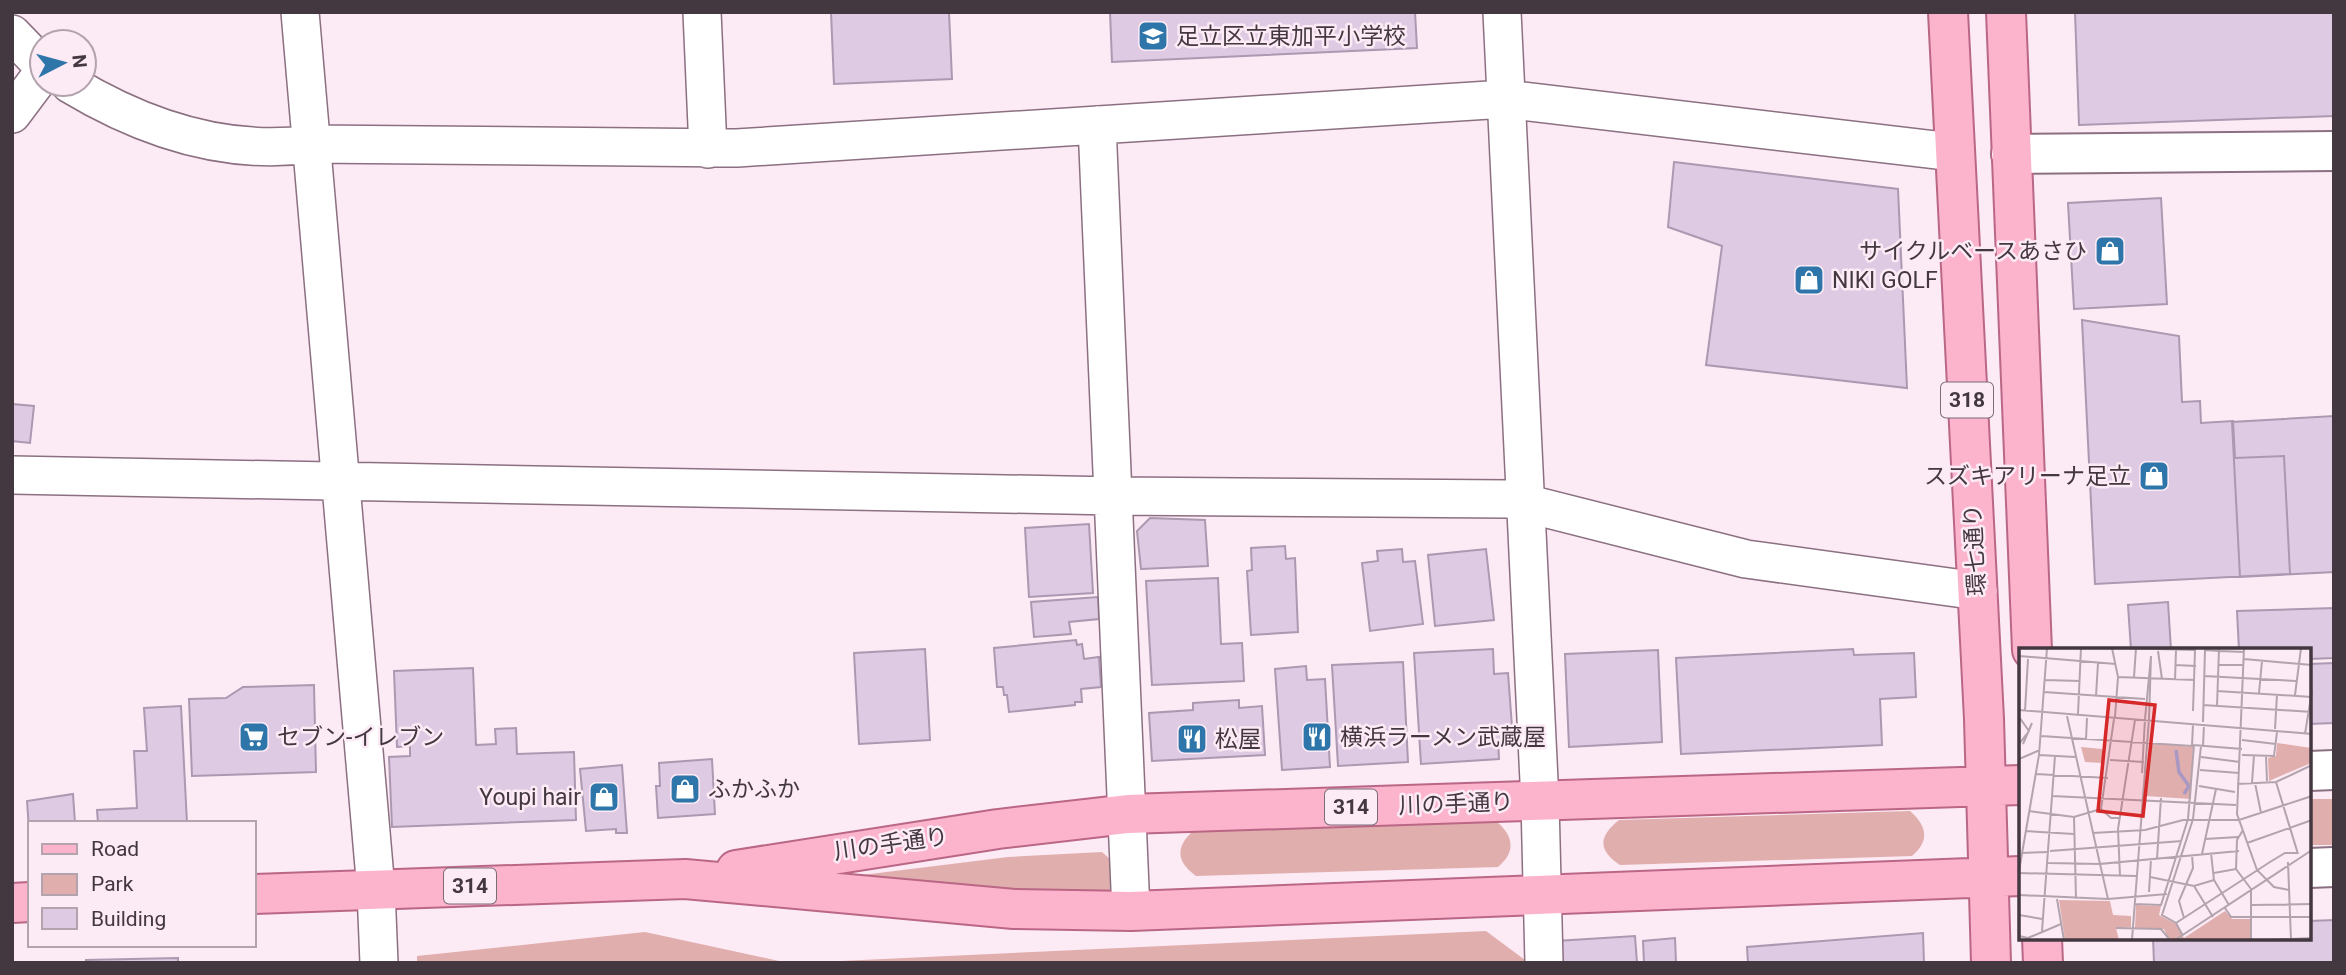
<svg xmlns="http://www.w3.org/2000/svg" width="2346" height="975" viewBox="0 0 2346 975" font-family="Roboto,'Noto Sans JP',sans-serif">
  <rect width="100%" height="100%" fill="#fceaf5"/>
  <path fill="#e1aeae" d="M 2334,799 L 2334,845 L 2309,845 L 2309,799 Z
    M 1910,811 C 1927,826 1930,841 1912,856 L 1620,865 C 1598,850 1598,837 1619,820 Z
    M 1496,821 C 1514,836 1516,852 1498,867 L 1196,876 C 1175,861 1176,846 1194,830 Z
    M 1102,852 L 1112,861 L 1113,889 L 1103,898 L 830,879 L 1008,857 Z
    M 1486,931 L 1529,963 L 797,963 Z
    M 645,932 L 788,963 L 417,963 L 417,956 Z"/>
  <path fill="#dfcae3" stroke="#ac98b0" stroke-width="2" d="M 831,12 L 949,12 L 952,79 L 834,84 Z
    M 1110,12 L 1415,12 L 1417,48 L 1112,62 Z
    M 2075,12 L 2334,12 L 2334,116 L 2079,125 Z
    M 1674,162 L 1898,189 L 1907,388 L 1706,365 L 1722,246 L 1668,227 Z
    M 2161,198 L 2167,304 L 2074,309 L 2068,203 Z
    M 2082,320 L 2179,336 L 2182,402 L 2200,401 L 2201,423 L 2233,421 L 2235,458 L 2284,456 L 2290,574 L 2095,584 Z
    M 12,404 L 34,406 L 30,443 L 12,441 Z
    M 2334,416 L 2334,572 L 2240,577 L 2232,422 Z
    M 1150,518 L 1205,520 L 1208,566 L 1141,569 L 1137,531 Z
    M 1089,524 L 1093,593 L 1029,597 L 1025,528 Z
    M 1285,546 L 1286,559 L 1295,558 L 1298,632 L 1251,635 L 1247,571 L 1252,570 L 1251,548 Z
    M 1402,549 L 1403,562 L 1415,561 L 1423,624 L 1370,631 L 1362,563 L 1378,561 L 1377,551 Z
    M 1486,549 L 1494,620 L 1435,626 L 1428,555 Z
    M 1218,578 L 1221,644 L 1242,643 L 1244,681 L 1152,685 L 1146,581 Z
    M 1098,597 L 1099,619 L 1069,622 L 1071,634 L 1034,637 L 1031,602 Z
    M 2168,602 L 2171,650 L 2131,650 L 2128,605 Z
    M 2334,608 L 2334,658 L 2309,659 L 2309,650 L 2239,650 L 2237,611 Z
    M 1076,640 L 1077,645 L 1082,644 L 1084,659 L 1099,657 L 1101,687 L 1081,689 L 1082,702 L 1075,702 L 1075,705 L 1009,712 L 1007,695 L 1004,695 L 1003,687 L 997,687 L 994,648 Z
    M 925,649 L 930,740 L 859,744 L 854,653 Z
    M 1493,649 L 1494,674 L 1508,673 L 1513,740 L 1498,741 L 1499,759 L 1421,764 L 1414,653 Z
    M 1853,649 L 1854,655 L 1914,653 L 1916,697 L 1880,699 L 1882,745 L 1681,754 L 1676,658 Z
    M 1658,650 L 1662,742 L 1569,747 L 1565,654 Z
    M 1403,662 L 1408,762 L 1338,766 L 1332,665 Z
    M 2334,663 L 2334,723 L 2309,724 L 2309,664 Z
    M 1306,666 L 1307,680 L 1325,679 L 1330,767 L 1282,770 L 1275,669 Z
    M 473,668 L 476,745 L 496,744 L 495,729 L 516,728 L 517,754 L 574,752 L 576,820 L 392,827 L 389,757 L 410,756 L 410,746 L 397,747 L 394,671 Z
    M 314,685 L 316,772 L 192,776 L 189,699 L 226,698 L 243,687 Z
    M 1239,700 L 1239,708 L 1262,706 L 1265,755 L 1152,761 L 1149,713 L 1193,710 L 1193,703 Z
    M 181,706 L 187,823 L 98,823 L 97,810 L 137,808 L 134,751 L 147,751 L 144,708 Z
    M 712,759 L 715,814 L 658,818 L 656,786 L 660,786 L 659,763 Z
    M 622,765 L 627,833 L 616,833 L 616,829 L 586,831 L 580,769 Z
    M 73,794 L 75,823 L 30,823 L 30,843 L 27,801 Z
    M 2334,920 L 2334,963 L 2154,963 L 2153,938 L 2309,938 L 2309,921 Z
    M 1923,933 L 1924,963 L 1748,963 L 1747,947 Z
    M 1635,936 L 1637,963 L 1557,963 L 1556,941 Z
    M 1675,938 L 1676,963 L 1644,963 L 1643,941 Z
    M 178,958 L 178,963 L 85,960 Z"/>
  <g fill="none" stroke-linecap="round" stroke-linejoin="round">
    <g stroke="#8b7081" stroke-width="40">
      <path id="minor" d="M 300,12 L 376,890 L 379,963
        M 702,12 L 708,149
        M 1502,12 L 1540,802 L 1544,963
        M 12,34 L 42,65
        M 70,84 C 143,128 224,156 311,144 L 737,148 L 1505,99 L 1953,152
        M 12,114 L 42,74
        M 1097,125 L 1131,911
        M 12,475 L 1115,496 L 1509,499 L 1746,559 L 1978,591"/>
    </g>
    <g stroke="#8b7081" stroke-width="42">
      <path id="tertiary" d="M 2011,154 L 2334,151
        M 2309,771 L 2334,770
        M 2309,868 L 2334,867"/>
    </g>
    <g stroke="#ba6785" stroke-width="42">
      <path id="primary" d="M 1948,12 L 1984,719 L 1991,963
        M 2006,12 L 2032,650
        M 736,870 L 998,829 L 1128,814 L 2021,785
        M 254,894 L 685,879 L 1014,909 L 1131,911 L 2021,876
        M 12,903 L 30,902
        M 2042,938 L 2043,963"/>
    </g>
    <use href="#minor" stroke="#fff" stroke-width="37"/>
    <use href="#tertiary" stroke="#fff" stroke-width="38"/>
    <use href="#primary" stroke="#fcb3cc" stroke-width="38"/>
  </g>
  <defs>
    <g id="school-square" transform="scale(1.575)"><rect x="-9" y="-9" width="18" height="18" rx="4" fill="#2e76aa" stroke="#fceaf5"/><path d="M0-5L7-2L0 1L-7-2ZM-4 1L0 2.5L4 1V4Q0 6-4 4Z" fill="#fff"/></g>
    <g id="shop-square" transform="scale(1.575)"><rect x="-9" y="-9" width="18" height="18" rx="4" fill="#2e76aa" stroke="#fceaf5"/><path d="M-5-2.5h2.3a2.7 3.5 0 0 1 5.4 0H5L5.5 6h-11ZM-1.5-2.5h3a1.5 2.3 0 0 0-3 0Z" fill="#fff"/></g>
    <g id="supermarket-square" transform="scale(1.575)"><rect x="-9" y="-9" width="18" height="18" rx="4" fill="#2e76aa" stroke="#fceaf5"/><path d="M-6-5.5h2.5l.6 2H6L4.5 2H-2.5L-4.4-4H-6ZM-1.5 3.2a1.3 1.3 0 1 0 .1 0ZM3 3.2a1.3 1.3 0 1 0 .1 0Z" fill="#fff"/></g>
    <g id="restaurant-square" transform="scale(1.575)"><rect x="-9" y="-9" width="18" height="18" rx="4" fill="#2e76aa" stroke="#fceaf5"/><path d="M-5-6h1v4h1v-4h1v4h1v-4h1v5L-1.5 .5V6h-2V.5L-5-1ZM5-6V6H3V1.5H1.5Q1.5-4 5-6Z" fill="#fff"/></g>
  </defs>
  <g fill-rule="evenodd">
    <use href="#school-square" x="1153" y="36"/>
    <use href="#shop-square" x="2110" y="251"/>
    <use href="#shop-square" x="1809" y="280"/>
    <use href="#shop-square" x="2154" y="476"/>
    <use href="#supermarket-square" x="254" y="737"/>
    <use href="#restaurant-square" x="1317" y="737"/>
    <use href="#restaurant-square" x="1192" y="739"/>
    <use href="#shop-square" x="685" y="789"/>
    <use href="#shop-square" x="604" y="797"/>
  </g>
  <g text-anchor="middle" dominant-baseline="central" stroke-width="5" stroke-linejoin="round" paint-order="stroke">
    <g fill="#fceaf5" stroke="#7b6d76" stroke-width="2">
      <rect x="1941" y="382.5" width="52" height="35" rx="5"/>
      <rect x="1325" y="789.5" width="52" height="35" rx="5"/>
      <rect x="444" y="868.5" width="52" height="35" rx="5"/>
    </g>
    <g font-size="21" font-weight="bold" fill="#443840">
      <text x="1967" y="400">318</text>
      <text x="1351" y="807">314</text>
      <text x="470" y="886">314</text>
    </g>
    <g font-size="23" fill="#443840" stroke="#fceaf5" text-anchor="start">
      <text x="1176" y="36">足立区立東加平小学校</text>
      <text x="2087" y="251" text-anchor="end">サイクルベースあさひ</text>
      <text x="1832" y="280">NIKI GOLF</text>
      <text x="2131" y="476" text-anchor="end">スズキアリーナ足立</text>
      <text x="277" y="737">セブン-イレブン</text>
      <text x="1340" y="737">横浜ラーメン武蔵屋</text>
      <text x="1215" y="739">松屋</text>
      <text x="708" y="789">ふかふか</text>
      <text x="581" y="797" text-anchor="end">Youpi hair</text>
    </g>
    <g font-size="23" fill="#443840" stroke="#fceaf5">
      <text transform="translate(1975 550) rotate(-93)">環七通り</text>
      <text transform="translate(1456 804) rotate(-2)">川の手通り</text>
      <text transform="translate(891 844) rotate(-8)">川の手通り</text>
    </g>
  </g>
  <g transform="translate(2019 648)">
    <rect width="292" height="292" fill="#fceaf5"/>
    <path d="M 131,95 L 174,99 L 172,151 L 126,148 ZM 258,95 L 292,100 L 292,115 L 250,133 L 249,110 L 257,108 ZM 62,99 L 83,101 L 83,115 L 66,114 ZM 40,252 L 91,253 L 94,267 L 112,268 L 112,279 L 97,280 L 100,292 L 46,292 ZM 117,257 L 142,258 L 140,267 L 157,276 L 165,290 L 206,263 L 213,271 L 231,271 L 231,292 L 150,292 L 145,281 L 116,280 Z" fill="#e1aeae"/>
    <path fill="none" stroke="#a898c3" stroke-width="3.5" d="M 157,102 L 160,124 L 170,138 L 165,146"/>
    <path fill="none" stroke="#b2a3ad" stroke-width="2" d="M 93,0 L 99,29 L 96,69M 101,0 L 176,2 L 174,63M 225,0 L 218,166 L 238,222 L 255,239 L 270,242M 139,3 L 143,31M 200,3 L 225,4M 0,8 L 97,16M 225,11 L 293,17M 156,17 L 177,18M 199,17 L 224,17M 185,28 L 277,33M 99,29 L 176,32M 115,29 L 117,0M 26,32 L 61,33M 156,32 L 157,2M 198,43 L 293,49M 25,44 L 126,51M 240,45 L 243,13M 276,47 L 282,0M 77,48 L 79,15M 184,57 L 293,64M 198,58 L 200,1M 0,62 L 293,86M 6,63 L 9,11M 59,66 L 62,0M 0,69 L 10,83 L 0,96M 126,71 L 132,8 L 130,71M 184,74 L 186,2 L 200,3M 256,81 L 258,46M 286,86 L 293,43M 22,88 L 173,98 L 174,76M 67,91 L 68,70M 223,92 L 257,96M 4,96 L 13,75M 174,97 L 223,101M 184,98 L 185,77M 20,107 L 56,109M 223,107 L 255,108 L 258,84M 247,108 L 248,133M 182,109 L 221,114M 0,111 L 21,102M 91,112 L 125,114M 181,122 L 220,125M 123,125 L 126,71M 17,126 L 89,130M 257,134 L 279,206M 233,135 L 235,107M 236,135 L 242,165M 218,136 L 257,134 L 293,117M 180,138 L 216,144M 33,148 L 217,157M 82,161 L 92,170 L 100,170M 10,163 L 55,169 L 82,161 L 95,71M 55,169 L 57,251M 224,182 L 218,192 L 217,221 L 232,241 L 232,292M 6,183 L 55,186M 74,185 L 126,182 L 164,172 L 220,172 L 293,148M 186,191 L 219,189M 228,195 L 293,172M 31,203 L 163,193M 2,205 L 30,204M 192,205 L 195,232 L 210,257M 183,206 L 197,141M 138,211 L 142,150M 269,214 L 272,292M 29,215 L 81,216 L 48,68M 0,223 L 20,107 L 28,0M 0,225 L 117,228M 195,225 L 217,221M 101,228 L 99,181 L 116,72M 131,229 L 175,238 L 195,232M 175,238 L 194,269M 130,244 L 132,211M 0,247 L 89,251 L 148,246M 38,251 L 45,292M 89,251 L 81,216 L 220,203M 116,256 L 142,257 L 169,171 L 175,97M 232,257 L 293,256M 206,260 L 212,269 L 293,269M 0,267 L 23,271M 165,270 L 160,253 L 174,220 L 173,207M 157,275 L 251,214 L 266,205 L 278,205M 97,280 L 142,281 L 151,292M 23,283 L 36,108M 0,288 L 9,290 L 42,276M 164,288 L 157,275 L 143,267 L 174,171 L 182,98M 113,292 L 130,71M 156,292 L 293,202M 249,292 L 293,290"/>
    <path fill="#d62828" fill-opacity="0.15" stroke="#d62828" stroke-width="3.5" d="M 90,52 L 136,57 L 124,168 L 79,163 Z"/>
    <rect width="292" height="292" fill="none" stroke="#443840" stroke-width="3.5"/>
  </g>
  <rect width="2346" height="975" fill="none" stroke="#443840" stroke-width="28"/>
  <rect x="28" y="821" width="228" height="126" fill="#fceaf5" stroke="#b2a3ad" stroke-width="2"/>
  <rect x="42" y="844" width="35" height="10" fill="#fcb3cc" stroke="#b2a3ad" stroke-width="2"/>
  <text x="91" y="856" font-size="21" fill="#443840">Road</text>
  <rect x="42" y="874" width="35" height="21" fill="#e1aeae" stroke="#b2a3ad" stroke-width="2"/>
  <text x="91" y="891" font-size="21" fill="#443840">Park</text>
  <rect x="42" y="908" width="35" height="21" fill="#dfcae3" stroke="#b2a3ad" stroke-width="2"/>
  <text x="91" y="926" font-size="21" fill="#443840">Building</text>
  <g transform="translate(63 63) rotate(84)"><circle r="33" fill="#fceaf5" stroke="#b2a3ad" stroke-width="2"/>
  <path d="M0-5L12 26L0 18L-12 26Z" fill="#2e76aa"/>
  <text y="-10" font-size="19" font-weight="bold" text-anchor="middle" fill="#443840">N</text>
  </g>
</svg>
